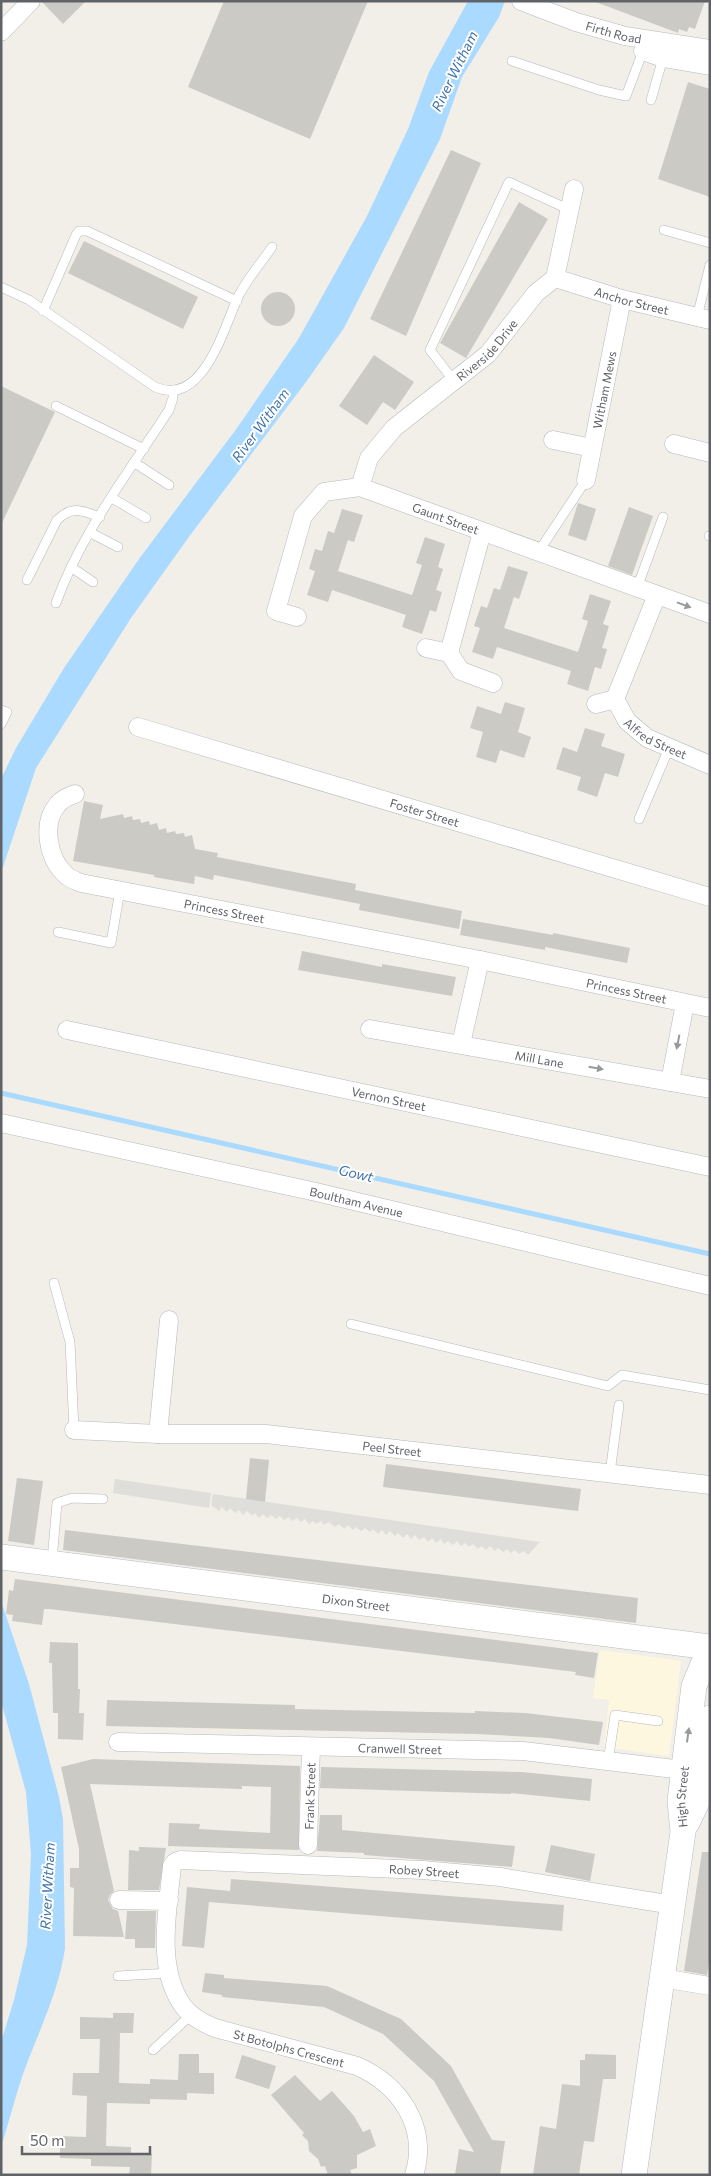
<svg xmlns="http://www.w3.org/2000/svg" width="711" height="2176" viewBox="0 0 711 2176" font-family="Commissioner,sans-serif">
  <rect width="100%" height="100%" fill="#f1efe8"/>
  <path fill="#fef7e0" d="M 600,1650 L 681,1661 L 669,1756 L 604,1747 L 609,1700 L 593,1698 Z"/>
  <path fill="#e0deda" d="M 115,1479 L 211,1493 L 209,1508 L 113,1493 Z
    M 213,1494 L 540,1542 L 528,1555 L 524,1551 L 519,1554 L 515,1550 L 511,1553 L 507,1549 L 503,1552 L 498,1548 L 495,1551 L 490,1546 L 486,1550 L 481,1546 L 478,1549 L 473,1544 L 469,1547 L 465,1543 L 461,1546 L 457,1541 L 453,1545 L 448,1541 L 444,1544 L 441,1539 L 436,1543 L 432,1538 L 428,1542 L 424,1537 L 419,1540 L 415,1535 L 411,1539 L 407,1534 L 403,1538 L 398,1533 L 395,1536 L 390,1531 L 386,1535 L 382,1530 L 378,1534 L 373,1529 L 370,1532 L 365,1528 L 361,1531 L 356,1527 L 353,1530 L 348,1525 L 344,1529 L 339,1524 L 335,1527 L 329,1522 L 324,1525 L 321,1521 L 316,1524 L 313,1521 L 309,1524 L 305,1519 L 301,1522 L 297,1518 L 292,1521 L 289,1517 L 284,1520 L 280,1516 L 276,1519 L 271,1515 L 267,1518 L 263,1514 L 259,1518 L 255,1513 L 252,1516 L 247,1511 L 243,1515 L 239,1510 L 235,1513 L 230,1508 L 227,1512 L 222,1507 L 219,1511 L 211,1505 Z"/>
  <path fill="#aadaff" d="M 468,1 L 505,1 L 499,17 L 462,77 L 440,139 L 344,328 L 306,382 L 191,534 L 131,618 L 36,768 L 1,873 L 1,779 L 16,748 L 64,668 L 139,559 L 237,428 L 299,338 L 367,216 L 408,129 L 429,72 Z
    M 1,1601 L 29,1684 L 59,1797 L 63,1819 L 65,1948 C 60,1987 40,2029 26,2066 C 16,2092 10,2120 1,2147 L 1,2042 L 14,2000 L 27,1945 L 31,1854 L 26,1792 L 1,1701 Z"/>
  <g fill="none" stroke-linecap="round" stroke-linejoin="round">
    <path stroke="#aadaff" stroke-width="5" d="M 1,1093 L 710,1254"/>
  </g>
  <path fill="#cccac5" d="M 41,1 L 86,1 L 63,24 Z
    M 224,1 L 368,1 L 310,139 L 188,87 Z
    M 593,1 L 705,1 L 695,29 L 689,27 L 687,32 L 679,29 L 678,33 Z
    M 688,82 L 710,89 L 710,197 L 658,179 Z
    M 451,150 L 481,163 L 406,336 L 370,319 Z
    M 519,202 L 548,219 L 466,358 L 440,343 Z
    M 84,241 L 198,297 L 183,329 L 68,273 Z
    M261 309a17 17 0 1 1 34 0a17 17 0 1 1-34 0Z
    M 374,355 L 414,382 L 395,410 L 383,402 L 367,425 L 339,406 Z
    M 1,386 L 55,412 L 1,525 Z
    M 578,503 L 596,509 L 586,541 L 568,535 Z
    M 629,507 L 653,516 L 632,575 L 608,566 Z
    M 342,509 L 363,515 L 354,542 L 348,540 L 338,571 L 412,595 L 422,565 L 416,563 L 425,537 L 445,544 L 438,567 L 443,569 L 436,590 L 442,592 L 436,612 L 430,610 L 422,634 L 402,627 L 406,615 L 332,590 L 328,602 L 307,595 L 315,571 L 309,569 L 315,549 L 322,551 L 328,531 L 334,533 Z
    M 508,566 L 528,572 L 519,599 L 514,597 L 504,628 L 578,652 L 588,621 L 582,619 L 590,594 L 611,601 L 603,624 L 609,626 L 602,648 L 607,649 L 601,669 L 595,667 L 588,691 L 567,684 L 571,671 L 497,647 L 493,659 L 472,652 L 480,628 L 474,626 L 481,606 L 487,608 L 494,588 L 500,590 Z
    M 505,702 L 525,708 L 518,732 L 531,737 L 524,758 L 500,750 L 496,763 L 476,757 L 483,732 L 470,728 L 477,706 L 501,714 Z
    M 585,728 L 605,734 L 601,746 L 625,754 L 618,777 L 605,773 L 597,797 L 577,790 L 581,777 L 556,769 L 563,747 L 577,752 Z
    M 84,801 L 103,805 L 100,819 L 123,814 L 124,818 L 132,816 L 133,820 L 140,819 L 141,823 L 149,821 L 150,825 L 157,823 L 159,830 L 166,828 L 167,833 L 175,831 L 176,834 L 184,833 L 185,837 L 192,835 L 195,849 L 218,853 L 217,857 L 356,884 L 355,890 L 462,911 L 459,929 L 359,910 L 360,904 L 214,875 L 213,880 L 195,876 L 194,884 L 154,877 L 154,875 L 73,861 Z
    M 463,919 L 553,935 L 553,933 L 630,948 L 627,963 L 545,947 L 545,950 L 460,935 Z
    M 302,951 L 382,967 L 382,964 L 456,977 L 452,996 L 298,970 Z
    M 250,1458 L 269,1460 L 265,1502 L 246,1499 Z
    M 386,1464 L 581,1489 L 578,1511 L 383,1487 Z
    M 17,1478 L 43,1481 L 34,1545 L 8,1541 Z
    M 65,1530 L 638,1598 L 636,1623 L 63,1550 Z
    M 15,1579 L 598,1653 L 594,1678 L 575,1675 L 576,1672 L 49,1609 L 44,1609 L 42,1625 L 12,1621 L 13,1615 L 6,1614 L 9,1590 L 13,1591 Z
    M 50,1642 L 78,1643 L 78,1689 L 80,1689 L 79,1713 L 84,1713 L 83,1740 L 58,1739 L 58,1713 L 53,1713 L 52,1663 L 49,1663 Z
    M 107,1700 L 295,1705 L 295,1709 L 475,1713 L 475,1711 L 525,1713 L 603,1722 L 599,1745 L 549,1738 L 477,1734 L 106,1726 Z
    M 93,1759 L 300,1766 L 299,1850 L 168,1846 L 169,1823 L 200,1824 L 199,1829 L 270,1833 L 271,1787 L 242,1786 L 242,1789 L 90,1784 L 114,1891 L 110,1895 L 108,1900 L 113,1909 L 118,1911 L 124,1937 L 73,1936 L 74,1888 L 70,1887 L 70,1868 L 79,1868 L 79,1849 L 61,1767 Z
    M 321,1767 L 522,1772 L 592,1779 L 590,1801 L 511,1793 L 511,1794 L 320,1788 Z
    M 320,1815 L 342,1815 L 342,1830 L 515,1846 L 512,1867 L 364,1855 L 364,1853 L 317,1851 Z
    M 551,1845 L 595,1854 L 590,1881 L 545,1872 Z
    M 139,1847 L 166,1848 L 159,1890 L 128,1890 L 129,1850 L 139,1851 Z
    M 702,1852 L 710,1852 L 710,1956 L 707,1975 L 684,1971 Z
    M 231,1879 L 564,1905 L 562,1931 L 209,1902 L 204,1948 L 182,1946 L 187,1887 L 230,1891 Z
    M 127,1911 L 156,1911 L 155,1948 L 135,1948 L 135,1939 L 125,1939 Z
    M 205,1973 L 224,1975 L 224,1978 L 327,1986 L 401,2019 L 451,2066 L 492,2140 L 505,2141 L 500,2175 L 455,2175 L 459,2149 L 474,2152 L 434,2081 L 383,2034 L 324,2007 L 222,1997 L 222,1995 L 202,1992 Z
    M 113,2013 L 134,2013 L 133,2033 L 120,2033 L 119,2083 L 150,2084 L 150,2079 L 178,2080 L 179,2054 L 199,2054 L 199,2073 L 214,2073 L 214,2094 L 187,2093 L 187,2100 L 150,2099 L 150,2104 L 107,2103 L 106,2146 L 131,2147 L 131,2154 L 152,2154 L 151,2175 L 129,2175 L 130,2167 L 91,2166 L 91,2159 L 60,2158 L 60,2136 L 86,2137 L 87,2096 L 72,2095 L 73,2073 L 99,2073 L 100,2039 L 80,2039 L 80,2017 L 113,2018 Z
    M 585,2054 L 616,2055 L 616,2079 L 603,2079 L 594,2142 L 584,2141 L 579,2175 L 533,2175 L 540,2126 L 556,2129 L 562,2084 L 580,2086 L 580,2060 L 585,2060 Z
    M 242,2055 L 276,2066 L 269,2089 L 235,2078 Z
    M 295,2075 L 320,2101 L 332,2091 L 354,2116 L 363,2132 L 370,2129 L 376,2146 L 357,2155 L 357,2168 L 350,2170 L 352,2175 L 328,2175 L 325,2166 L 321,2167 L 318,2159 L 309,2151 L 308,2141 L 302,2135 L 304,2133 L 271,2095 Z"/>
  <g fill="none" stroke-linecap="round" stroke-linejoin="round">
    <g stroke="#b5b8bc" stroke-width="10">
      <path id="lane" d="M 512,61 L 599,90 L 626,96 L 643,51
        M 651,100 L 663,58
        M 664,230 L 710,243
        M 1,287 L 29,300 L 155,387 C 204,408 224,326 239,295 C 248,278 261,263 272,247
        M 43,311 L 76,235 L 79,231 L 87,231 L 237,301
        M 697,317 L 710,265
        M 454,381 L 430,350 L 509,182 L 570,210
        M 56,406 L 144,449
        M 135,463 L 169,485
        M 112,498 L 146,518
        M 91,533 L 118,547
        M 709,536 L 710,536
        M 539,551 L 586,480
        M 71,567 L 93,582
        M 27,580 L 57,520 C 73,505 82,511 100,517
        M 637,588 L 663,517
        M 56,603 C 81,533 129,472 169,410 L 173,398 L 173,390
        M 1,710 L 7,712 L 1,724
        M 639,819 L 669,748
        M 58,932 L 111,943 L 120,890
        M 54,1283 L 70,1342 L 74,1430
        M 351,1324 L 608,1386 L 622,1375 L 710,1390
        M 610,1473 L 619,1405
        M 52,1561 L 57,1503 L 72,1498 L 103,1499
        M 608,1762 L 615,1715 L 658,1721
        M 118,1976 L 170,1973
        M 153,2050 L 192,2014"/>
    </g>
    <g stroke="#b5b8bc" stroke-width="19">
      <g id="street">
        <path id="s1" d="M 521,1 L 576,22 L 625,36 L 710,49"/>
        <path d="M 1,32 L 31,1"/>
        <path d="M 643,51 L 663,58 L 710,66"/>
        <path id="s2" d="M 555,278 L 622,299 L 710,320"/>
        <path d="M 553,440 L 592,448"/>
        <path d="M 674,444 L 710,453"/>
        <path id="s3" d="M 586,480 L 622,299"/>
        <path id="s4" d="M 360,487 L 369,458 L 394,428 L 488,354 L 536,293 L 555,278 L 574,189"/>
        <path d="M 482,532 L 449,653 L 461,671 L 493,683"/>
        <path id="s5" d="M 657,595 L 615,699 L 627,721 L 647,738 L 710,765"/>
        <path id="s6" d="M 297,617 L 276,611 L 303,516 L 324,492 L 360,487 L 710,614"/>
        <path d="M 426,648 L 449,653"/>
        <path d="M 596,704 L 615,699"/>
        <path id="s7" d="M 138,727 L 710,897"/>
        <path id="s8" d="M 75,794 C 69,796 62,799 58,804 C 41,823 48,860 67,876 C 71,879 76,881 81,883 L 480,960 L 710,1008"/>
        <path id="s9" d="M 370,1029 L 710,1089"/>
        <path id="s10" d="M 67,1030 L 710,1167"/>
        <path d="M 461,1044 L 480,960"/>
        <path d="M 670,1082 L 685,1003"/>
        <path id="s11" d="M 1,1123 L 316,1192 L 710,1286"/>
        <path id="s12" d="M 74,1430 L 158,1434 L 266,1434 L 710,1485"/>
        <path d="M 158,1434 L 169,1320"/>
        <path id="s13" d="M 118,1742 L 523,1751 L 683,1770"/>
        <path id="s14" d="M 308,1845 L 311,1747"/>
        <path d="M 119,1900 L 169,1901"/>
        <path d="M 662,1978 L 710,1986"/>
        <path id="s15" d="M 414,2175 C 429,2127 400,2085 357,2066 L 215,2028 C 203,2023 188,2015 181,2003 C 156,1965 168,1908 172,1866 L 175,1862 L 180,1860 L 423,1870 L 500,1877 L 673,1905"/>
      </g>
    </g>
    <g stroke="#b6babf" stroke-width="26">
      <g id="secondary">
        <path id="s16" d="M 1,1557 L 710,1647"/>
        <path d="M 687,1823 L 697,1802 L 710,1718"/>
        <path id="s17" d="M 634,2175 L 683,1832 L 680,1801 L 694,1686 L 710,1648"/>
      </g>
    </g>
    <use href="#lane" stroke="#fff" stroke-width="9"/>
    <use href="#street" stroke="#fff" stroke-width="18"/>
    <use href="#secondary" stroke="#fff" stroke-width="25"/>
  </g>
  <defs><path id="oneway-solid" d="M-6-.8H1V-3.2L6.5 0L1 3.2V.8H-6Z" transform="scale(1.25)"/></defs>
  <g fill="#979a9d">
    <use href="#oneway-solid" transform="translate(684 605) rotate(20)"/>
    <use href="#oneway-solid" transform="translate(678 1042) rotate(101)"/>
    <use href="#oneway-solid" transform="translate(596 1068) rotate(10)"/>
    <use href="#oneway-solid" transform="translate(688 1735) rotate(-82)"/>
  </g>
  <g text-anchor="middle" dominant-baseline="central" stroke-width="4" stroke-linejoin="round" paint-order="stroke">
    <g font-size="12" fill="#5f6368" stroke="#fff">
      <text stroke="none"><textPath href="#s1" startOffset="98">Firth Road</textPath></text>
      <text stroke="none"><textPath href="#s2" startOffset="80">Anchor Street</textPath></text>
      <text stroke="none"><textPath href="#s4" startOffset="191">Riverside Drive</textPath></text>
      <text stroke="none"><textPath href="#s3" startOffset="92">Witham Mews</textPath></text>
      <text stroke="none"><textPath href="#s6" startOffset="280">Gaunt Street</textPath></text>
      <text stroke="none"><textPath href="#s5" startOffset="171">Alfred Street</textPath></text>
      <text stroke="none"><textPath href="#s7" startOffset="299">Foster Street</textPath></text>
      <text stroke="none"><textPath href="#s8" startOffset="261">Princess Street</textPath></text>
      <text stroke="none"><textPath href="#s8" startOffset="671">Princess Street</textPath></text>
      <text stroke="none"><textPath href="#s9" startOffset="172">Mill Lane</textPath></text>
      <text stroke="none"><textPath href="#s10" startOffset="329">Vernon Street</textPath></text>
      <text stroke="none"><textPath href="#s11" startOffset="364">Boultham Avenue</textPath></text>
      <text stroke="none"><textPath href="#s12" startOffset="319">Peel Street</textPath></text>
      <text stroke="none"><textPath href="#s16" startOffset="358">Dixon Street</textPath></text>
      <text stroke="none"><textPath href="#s13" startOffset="282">Cranwell Street</textPath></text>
      <text stroke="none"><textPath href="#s17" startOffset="382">High Street</textPath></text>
      <text stroke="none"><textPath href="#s14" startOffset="49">Frank Street</textPath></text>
      <text stroke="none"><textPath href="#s15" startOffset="720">Robey Street</textPath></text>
      <text transform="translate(289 2048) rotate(15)">St Botolphs Crescent</text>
    </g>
    <g font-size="14" font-style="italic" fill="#4174aa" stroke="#fff">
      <text transform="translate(454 71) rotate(-64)">River Witham</text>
      <text transform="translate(260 425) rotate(-54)">River Witham</text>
      <text transform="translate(356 1173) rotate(13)">Gowt</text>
      <text transform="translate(47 1886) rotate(-87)">River Witham</text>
    </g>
  </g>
  <rect width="711" height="2176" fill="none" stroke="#5f6368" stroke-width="5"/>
  <path d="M22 2146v8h128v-8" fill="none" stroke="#5f6368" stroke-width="2.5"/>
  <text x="30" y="2146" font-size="15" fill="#5f6368" stroke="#ffffff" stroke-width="4" paint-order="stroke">50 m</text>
</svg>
